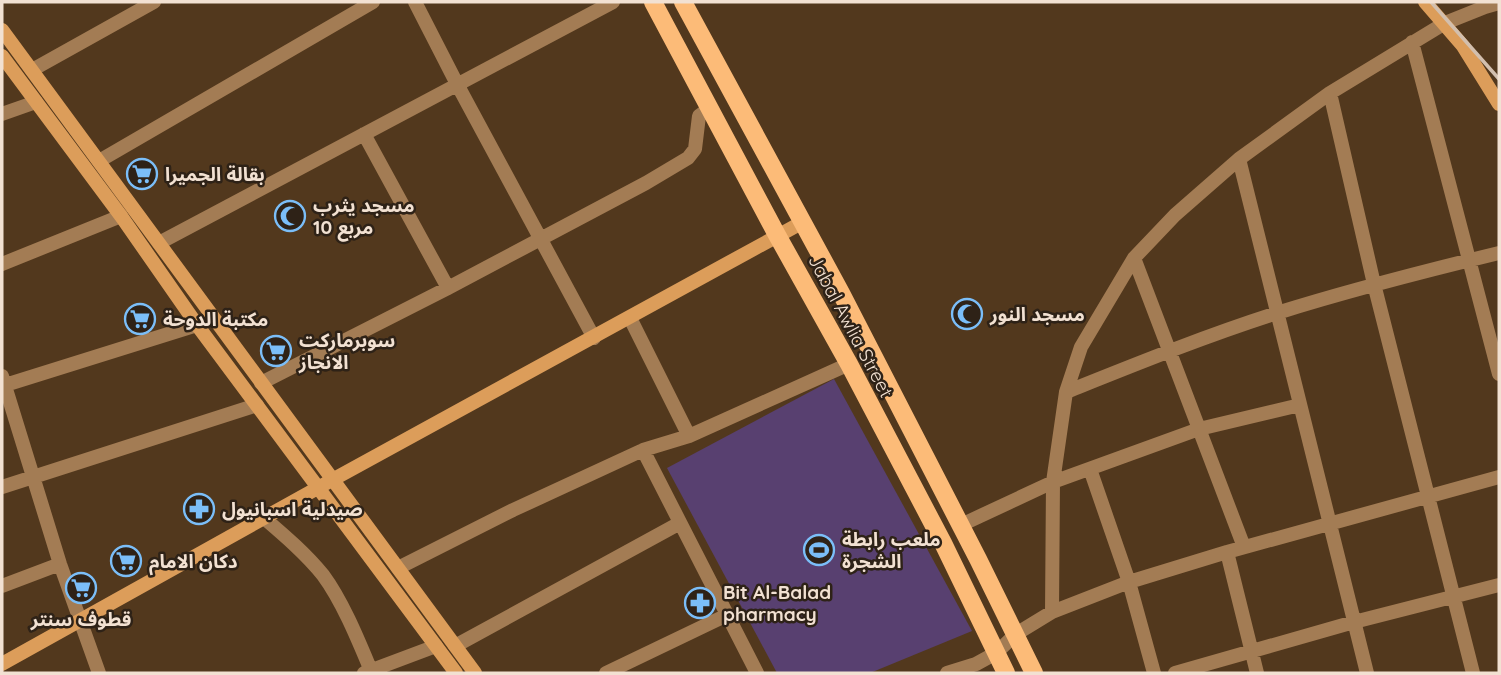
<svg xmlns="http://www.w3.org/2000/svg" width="1501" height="675" viewBox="0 0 1501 675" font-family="Quicksand,'Noto Sans Arabic',sans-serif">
  <rect width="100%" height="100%" fill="#52381d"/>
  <path fill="#584070" d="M 834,379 L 972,631 L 870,673 L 777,673 L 667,468 Z"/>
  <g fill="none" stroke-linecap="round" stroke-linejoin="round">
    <path stroke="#a37c54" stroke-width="14" d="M 415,2 L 457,84 L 594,338
      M 1412,42 L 1499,374
      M 32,70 L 154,2
      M 1330,93 L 1374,284 L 1473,673
      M 2,114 L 36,102
      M 364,134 L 448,288
      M 1239,159 L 1367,673
      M 99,161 L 373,2
      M 159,243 L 613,2
      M 1134,258 L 1244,547
      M 2,264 L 121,216
      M 630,318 L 689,436
      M 2,376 L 60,564 L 99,673
      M 261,383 L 448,288 L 646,183 L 688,158 L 695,149 L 699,116 L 710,108
      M 2,386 L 197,325
      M 1066,392 C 1136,364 1205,336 1277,313 C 1350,290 1425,271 1499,253
      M 643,450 L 757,673
      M 1090,469 L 1129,582 L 1154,673
      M 2,487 L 257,405
      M 264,518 C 285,536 306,554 323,575 C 343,602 359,642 372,673
      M 961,525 L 1053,482 L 1199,429 L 1300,405
      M 1227,552 L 1257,673
      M 398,568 L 513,510 L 643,450 L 689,436 L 849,364
      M 2,586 L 60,564
      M 1052,612 L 1053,482 L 1066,392 L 1081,347 L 1134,258 L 1175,215 L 1239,159 L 1330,93 L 1445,23 L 1485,7 L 1499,3
      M 455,646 L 680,523
      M 364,673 L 436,646
      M 606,673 L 727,615
      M 947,673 L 976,664 L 996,653 L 1016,634 L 1052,612 L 1129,582 L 1227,552 L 1499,477
      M 1175,673 L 1354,622 L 1499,585"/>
    <path stroke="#dc9d5a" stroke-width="14" d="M 1425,2 L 1463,46 L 1499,104
      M 2,30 L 475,673
      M 2,56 L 121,216 L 197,325 L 456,673
      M 2,664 L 332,480 L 803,222"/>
    <path stroke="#fcbb78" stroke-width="18" d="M 653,2 L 777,235 L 849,364 L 943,543 L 1006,673
      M 683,2 L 841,293 L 978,559 L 1034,673"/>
    <path stroke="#d2bfae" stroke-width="3.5" d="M 1431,2 L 1499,79"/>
  </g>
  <defs>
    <g id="supermarket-ring" transform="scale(1.575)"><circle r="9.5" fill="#2e2217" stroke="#7bbef8" stroke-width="1.5"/><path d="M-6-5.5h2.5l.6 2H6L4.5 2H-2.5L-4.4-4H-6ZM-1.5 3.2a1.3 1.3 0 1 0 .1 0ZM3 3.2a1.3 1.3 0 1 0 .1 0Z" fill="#7bbef8"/></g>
    <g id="mosque-ring" transform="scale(1.575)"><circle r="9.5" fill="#2e2217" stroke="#7bbef8" stroke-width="1.5"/><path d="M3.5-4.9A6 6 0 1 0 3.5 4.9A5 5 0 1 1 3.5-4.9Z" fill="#7bbef8"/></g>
    <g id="pharmacy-ring" transform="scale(1.575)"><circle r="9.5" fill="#2e2217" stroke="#7bbef8" stroke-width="1.5"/><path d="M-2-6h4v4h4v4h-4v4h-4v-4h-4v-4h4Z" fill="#7bbef8"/></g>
    <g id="stadium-ring" transform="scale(1.575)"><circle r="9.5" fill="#2e2217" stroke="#7bbef8" stroke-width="1.5"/><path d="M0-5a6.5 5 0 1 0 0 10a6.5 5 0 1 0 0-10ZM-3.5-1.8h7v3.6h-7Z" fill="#7bbef8"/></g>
  </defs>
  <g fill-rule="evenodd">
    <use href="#supermarket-ring" x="142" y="174"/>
    <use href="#mosque-ring" x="290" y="216"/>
    <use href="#mosque-ring" x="967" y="314"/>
    <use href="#supermarket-ring" x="140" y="319"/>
    <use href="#supermarket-ring" x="276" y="351"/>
    <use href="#pharmacy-ring" x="199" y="509"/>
    <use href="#stadium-ring" x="819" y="550"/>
    <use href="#supermarket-ring" x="126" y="561"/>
    <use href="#supermarket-ring" x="81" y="588"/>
    <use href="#pharmacy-ring" x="700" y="603"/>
  </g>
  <g text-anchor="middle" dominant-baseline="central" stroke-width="5" stroke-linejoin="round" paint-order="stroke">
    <g font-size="19" font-weight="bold" fill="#f2e1d2" stroke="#2e2217" text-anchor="start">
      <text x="165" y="174">بقالة الجميرا</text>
      <text x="313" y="205">مسجد يثرب<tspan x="313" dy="22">مربع 10</tspan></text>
      <text x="990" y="314">مسجد النور</text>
      <text x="163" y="319">مكتبة الدوحة</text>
      <text x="299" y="340">سوبرماركت<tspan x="299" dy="22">الانجاز</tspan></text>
      <text x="222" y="509">صيدلية اسبانيول</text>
      <text x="842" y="539">ملعب رابطة<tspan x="842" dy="22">الشجرة</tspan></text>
      <text x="149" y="561">دكان الامام</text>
      <text x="723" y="592">Bit Al-Balad<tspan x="723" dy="22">pharmacy</tspan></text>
      <text x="81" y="619" text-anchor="middle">قطوف سنتر</text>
    </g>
    <g font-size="19" fill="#f2e1d2" stroke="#2e2217">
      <text transform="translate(851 326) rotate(62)">Jabal Awlia Street</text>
    </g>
  </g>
  <rect width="1501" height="675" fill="none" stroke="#f2e1d2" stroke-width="7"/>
</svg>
